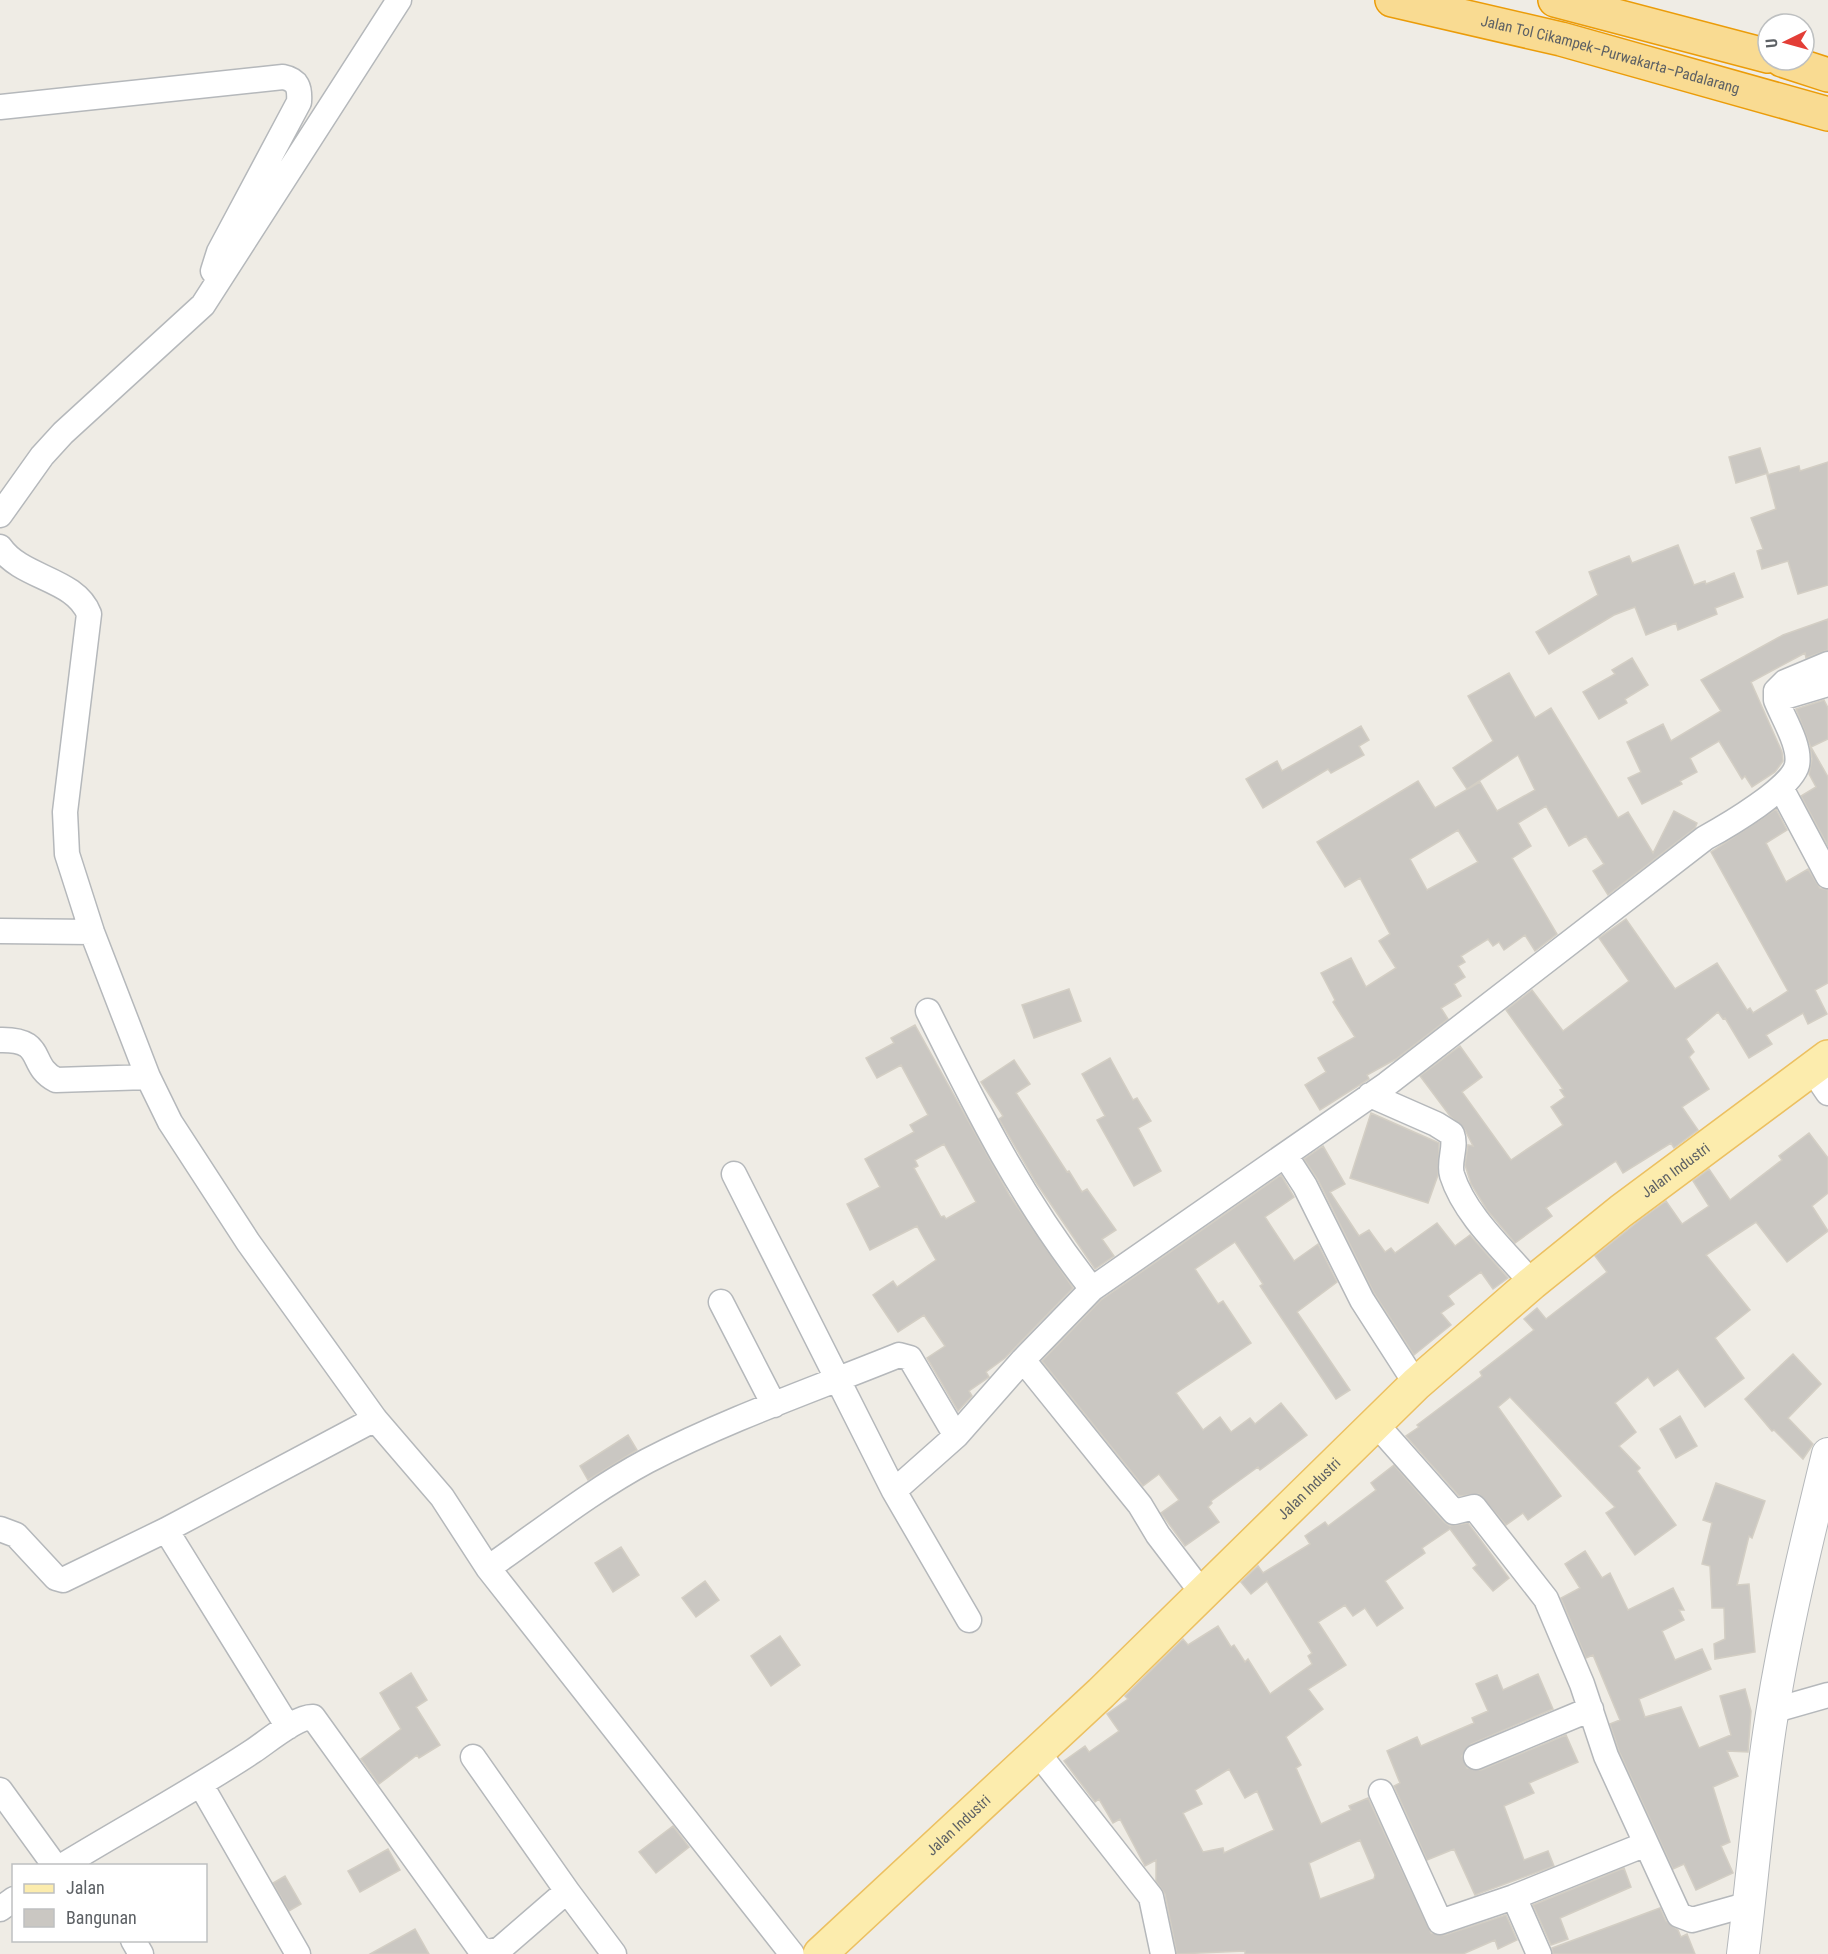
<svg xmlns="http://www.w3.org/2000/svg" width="1828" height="1954" viewBox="0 0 1828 1954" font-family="'Roboto Condensed',sans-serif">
  <rect width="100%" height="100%" fill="#efece5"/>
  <path fill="#cac7c2" stroke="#d3cec4" stroke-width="1.5" fill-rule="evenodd" d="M 1760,448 L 1768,473 L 1736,483 L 1729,457 Z
    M 1828,462 L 1828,585 L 1798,594 L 1788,561 L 1762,569 L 1757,551 L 1763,549 L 1751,518 L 1776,509 L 1767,475 L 1799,466 L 1800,471 Z
    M 1678,545 L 1694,585 L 1705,581 L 1706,584 L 1734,573 L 1743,597 L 1715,608 L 1717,614 L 1678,630 L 1676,623 L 1646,635 L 1635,607 L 1614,615 L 1549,654 L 1536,632 L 1598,595 L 1589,572 L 1629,556 L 1632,563 Z
    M 1828,619 L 1828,650 L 1806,658 L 1805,653 L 1751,682 L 1782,752 L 1783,761 L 1775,772 L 1752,787 L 1745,776 L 1742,779 L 1719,741 L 1690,758 L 1697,772 L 1680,781 L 1682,784 L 1642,804 L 1628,778 L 1641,772 L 1627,742 L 1663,724 L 1671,741 L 1721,711 L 1701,680 L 1783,635 Z
    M 1632,658 L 1648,685 L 1625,699 L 1627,703 L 1599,719 L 1583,692 L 1615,674 L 1612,670 Z
    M 1509,673 L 1535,718 L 1551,708 L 1618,818 L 1628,812 L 1653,853 L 1674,811 L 1697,823 L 1695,828 L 1608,895 L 1593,871 L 1604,864 L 1586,836 L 1569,846 L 1546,806 L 1518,823 L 1531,846 L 1512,858 L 1557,934 L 1535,951 L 1525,935 L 1504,950 L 1499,942 L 1493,946 L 1488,939 L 1461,956 L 1465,962 L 1458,966 L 1465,977 L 1454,984 L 1461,996 L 1441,1008 L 1448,1019 L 1396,1059 L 1367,1075 L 1369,1079 L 1320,1110 L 1305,1085 L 1326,1072 L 1318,1058 L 1355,1037 L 1333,1002 L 1335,1000 L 1321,973 L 1351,958 L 1366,987 L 1396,968 L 1379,941 L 1390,934 L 1360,878 L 1345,887 L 1317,842 L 1418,781 L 1435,808 L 1480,782 L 1497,811 L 1535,790 L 1518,755 L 1467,789 L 1453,768 L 1493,741 L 1468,696 ZM 1458,830 L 1478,862 L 1427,890 L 1410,859 Z
    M 1824,700 L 1828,708 L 1828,739 L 1811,747 L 1828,777 L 1828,846 L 1801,796 L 1816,787 L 1809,774 L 1812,759 L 1810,745 L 1796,709 Z
    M 1361,726 L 1369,740 L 1359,746 L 1364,755 L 1331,773 L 1328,769 L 1263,808 L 1246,779 L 1277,761 L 1282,771 Z
    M 1776,809 L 1787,830 L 1766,843 L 1786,882 L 1808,869 L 1820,888 L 1828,890 L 1828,983 L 1815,990 L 1827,1014 L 1808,1024 L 1803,1013 L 1766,1035 L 1772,1044 L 1749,1058 L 1725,1018 L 1723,1019 L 1718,1012 L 1686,1039 L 1694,1052 L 1689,1057 L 1709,1089 L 1682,1107 L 1698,1130 L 1674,1148 L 1671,1143 L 1623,1173 L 1616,1161 L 1546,1208 L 1552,1216 L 1515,1243 L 1487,1210 L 1471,1184 L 1465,1165 L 1468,1145 L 1473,1146 L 1465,1130 L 1450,1116 L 1420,1076 L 1460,1046 L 1482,1077 L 1462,1092 L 1511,1160 L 1563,1125 L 1551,1107 L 1565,1097 L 1560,1090 L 1563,1089 L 1506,1010 L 1532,990 L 1563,1031 L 1629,981 L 1599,938 L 1626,919 L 1675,989 L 1717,963 L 1747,1010 L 1750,1008 L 1753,1013 L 1788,991 L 1711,852 Z
    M 1069,989 L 1081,1021 L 1034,1038 L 1022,1005 Z
    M 915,1025 L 1010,1196 L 1073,1288 L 1005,1358 L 986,1372 L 989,1377 L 969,1391 L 972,1396 L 958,1411 L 927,1358 L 945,1346 L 924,1315 L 898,1332 L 873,1295 L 893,1281 L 897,1287 L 936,1260 L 917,1226 L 870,1250 L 847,1204 L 880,1187 L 865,1159 L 914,1132 L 910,1125 L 928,1115 L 901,1065 L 877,1078 L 866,1058 L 894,1043 L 891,1038 ZM 944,1144 L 976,1202 L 946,1219 L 944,1216 L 941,1217 L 914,1168 L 918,1166 L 915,1160 Z
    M 1110,1058 L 1133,1100 L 1137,1098 L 1151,1121 L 1138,1128 L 1161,1171 L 1134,1186 L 1097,1120 L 1105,1116 L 1082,1074 Z
    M 1014,1060 L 1030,1084 L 1016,1093 L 1067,1172 L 1069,1171 L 1082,1192 L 1087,1189 L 1116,1230 L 1102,1239 L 1114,1256 L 1095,1269 L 1035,1181 L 999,1119 L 1003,1116 L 981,1082 Z
    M 1371,1113 L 1439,1143 L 1438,1175 L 1428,1203 L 1350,1178 Z
    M 1809,1133 L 1828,1158 L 1828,1193 L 1812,1206 L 1828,1231 L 1787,1262 L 1756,1222 L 1706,1255 L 1750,1310 L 1715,1338 L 1744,1378 L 1705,1407 L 1678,1369 L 1654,1386 L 1648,1377 L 1615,1403 L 1636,1432 L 1619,1446 L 1640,1468 L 1637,1471 L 1676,1525 L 1635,1555 L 1606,1513 L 1615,1507 L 1510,1397 L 1498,1407 L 1561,1496 L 1528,1520 L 1523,1513 L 1506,1525 L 1479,1494 L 1459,1496 L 1406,1436 L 1419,1427 L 1417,1425 L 1482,1376 L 1480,1372 L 1534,1330 L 1524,1319 L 1537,1308 L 1546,1319 L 1607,1272 L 1595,1256 L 1640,1220 L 1666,1201 L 1682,1224 L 1709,1206 L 1693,1181 L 1709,1169 L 1730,1200 L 1782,1160 L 1779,1156 Z
    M 1323,1146 L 1345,1184 L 1330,1192 L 1359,1236 L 1369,1230 L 1385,1252 L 1391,1248 L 1395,1253 L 1437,1223 L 1455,1246 L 1470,1235 L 1508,1278 L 1493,1289 L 1481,1272 L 1448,1296 L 1454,1304 L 1441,1313 L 1451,1325 L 1414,1355 L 1374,1293 L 1318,1180 L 1304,1159 Z
    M 1281,1175 L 1294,1197 L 1265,1217 L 1294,1261 L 1318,1244 L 1337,1282 L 1297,1312 L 1350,1390 L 1336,1399 L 1260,1286 L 1263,1284 L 1235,1242 L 1195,1269 L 1218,1304 L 1223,1301 L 1251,1343 L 1176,1393 L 1203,1430 L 1220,1417 L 1231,1432 L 1250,1418 L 1255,1424 L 1281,1403 L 1307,1435 L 1260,1470 L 1258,1467 L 1211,1501 L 1212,1503 L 1208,1507 L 1219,1522 L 1185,1546 L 1161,1513 L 1179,1500 L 1159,1474 L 1143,1486 L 1042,1361 L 1101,1300 Z
    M 1793,1354 L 1821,1384 L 1788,1418 L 1813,1444 L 1803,1459 L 1774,1430 L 1772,1431 L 1745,1399 Z
    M 1680,1416 L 1697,1446 L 1676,1458 L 1660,1429 Z
    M 628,1435 L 637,1450 L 588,1480 L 580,1466 Z
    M 1394,1465 L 1444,1522 L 1450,1526 L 1468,1523 L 1509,1578 L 1493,1591 L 1473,1568 L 1477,1565 L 1450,1529 L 1422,1548 L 1425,1553 L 1385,1581 L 1403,1608 L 1377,1626 L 1365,1608 L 1353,1616 L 1345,1605 L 1318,1622 L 1346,1665 L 1308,1689 L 1323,1709 L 1286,1737 L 1301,1765 L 1296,1768 L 1321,1824 L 1351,1810 L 1349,1806 L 1368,1798 L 1431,1933 L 1445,1935 L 1506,1915 L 1517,1940 L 1498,1949 L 1495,1940 L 1463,1954 L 1245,1954 L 1245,1951 L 1177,1954 L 1165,1894 L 1156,1881 L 1156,1860 L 1145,1866 L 1120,1819 L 1113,1823 L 1099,1799 L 1095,1802 L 1064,1761 L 1085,1746 L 1089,1752 L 1119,1731 L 1107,1714 L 1128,1699 L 1125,1696 L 1183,1639 L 1188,1645 L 1218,1626 L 1231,1647 L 1234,1645 L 1245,1662 L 1248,1659 L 1270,1694 L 1312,1664 L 1308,1656 L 1312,1653 L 1267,1581 L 1251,1594 L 1241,1582 L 1258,1566 L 1263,1573 L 1310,1544 L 1305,1536 L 1325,1522 L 1328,1526 L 1376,1490 L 1371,1483 ZM 1229,1769 L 1245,1798 L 1257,1791 L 1274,1830 L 1224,1853 L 1223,1848 L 1203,1852 L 1183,1813 L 1202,1804 L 1195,1790 ZM 1360,1840 L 1375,1875 L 1374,1879 L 1320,1899 L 1309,1863 Z
    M 1716,1483 L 1765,1501 L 1752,1538 L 1749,1536 L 1737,1585 L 1749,1584 L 1755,1652 L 1715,1659 L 1714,1644 L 1725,1639 L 1724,1608 L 1712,1608 L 1710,1566 L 1702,1564 L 1712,1523 L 1703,1520 Z
    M 621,1547 L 639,1575 L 613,1592 L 595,1563 Z
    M 1585,1551 L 1602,1578 L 1610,1573 L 1628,1610 L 1673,1588 L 1684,1610 L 1679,1610 L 1684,1620 L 1662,1631 L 1675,1660 L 1702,1649 L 1711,1669 L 1639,1699 L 1645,1717 L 1681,1707 L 1699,1748 L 1731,1735 L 1720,1696 L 1745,1689 L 1751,1711 L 1748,1752 L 1727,1751 L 1738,1776 L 1713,1787 L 1730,1842 L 1721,1846 L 1733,1873 L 1696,1890 L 1684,1864 L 1673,1869 L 1619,1751 L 1610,1724 L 1620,1720 L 1593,1655 L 1586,1658 L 1561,1598 L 1580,1588 L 1565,1564 Z
    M 705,1581 L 719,1600 L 696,1617 L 682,1598 Z
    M 780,1636 L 800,1665 L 771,1686 L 751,1656 Z
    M 411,1673 L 427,1700 L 416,1707 L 440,1745 L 419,1758 L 417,1755 L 379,1784 L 361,1759 L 401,1729 L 380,1693 Z
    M 1538,1674 L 1553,1709 L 1471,1744 L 1462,1756 L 1467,1768 L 1481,1770 L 1566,1735 L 1578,1762 L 1529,1783 L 1534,1793 L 1504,1806 L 1524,1860 L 1548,1851 L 1554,1866 L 1475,1895 L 1454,1849 L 1427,1860 L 1394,1786 L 1400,1783 L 1387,1751 L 1417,1737 L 1421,1746 L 1474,1723 L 1472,1718 L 1488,1711 L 1476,1684 L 1497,1675 L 1503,1690 Z
    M 673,1826 L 689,1847 L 656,1873 L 639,1852 Z
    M 388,1849 L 400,1870 L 360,1892 L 348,1871 Z
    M 1624,1868 L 1631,1887 L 1560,1918 L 1568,1939 L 1551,1945 L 1533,1905 Z
    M 285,1876 L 301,1904 L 289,1911 L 273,1883 Z
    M 1660,1908 L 1666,1921 L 1678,1930 L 1681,1937 L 1687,1934 L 1695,1954 L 1553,1954 L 1552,1948 Z
    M 415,1929 L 429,1954 L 370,1954 Z"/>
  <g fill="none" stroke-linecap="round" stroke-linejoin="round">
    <g stroke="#b5b8bb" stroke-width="27">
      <path id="minor" d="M 0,107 L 283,77 C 298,80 300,88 299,102 L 219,252 L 213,271
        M 0,515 L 42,456 L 63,433 L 203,305 L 399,0
        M 0,547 C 22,579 75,578 89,614 L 65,812 L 67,854 L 92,932 L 148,1077 L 170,1122 L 248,1242 L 375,1419 L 442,1497 L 488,1568 L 792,1954
        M 1781,698 L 1828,684
        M 1781,788 L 1828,876
        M 0,931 L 92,932
        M 928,1011 C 978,1112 1022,1200 1092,1289
        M 0,1040 C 47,1039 27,1065 56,1080 L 148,1077
        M 1811,1068 L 1828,1093
        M 1370,1095 L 1436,1124 L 1452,1134 C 1457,1147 1448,1161 1452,1175 C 1465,1216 1505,1251 1532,1283
        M 1285,1155 L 1305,1186 L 1362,1300 L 1416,1384
        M 734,1174 L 894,1491 L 969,1620
        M 721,1302 L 774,1405
        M 1023,1360 L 1140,1505 L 1158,1535 L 1203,1594
        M 1376,1424 L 1454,1512 L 1474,1507 L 1546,1599 L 1582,1684 L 1606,1756 L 1679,1915 L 1692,1920 L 1749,1904
        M 894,1491 L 956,1436 L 1023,1360 L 1092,1289 L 1387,1084 L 1705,838 C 1727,826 1792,788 1797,765 C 1801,746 1783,718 1776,700 L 1776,691 L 1785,682 L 1828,664
        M 0,1529 L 16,1535 L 56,1578 L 63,1580 L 166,1530 L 375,1419
        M 166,1530 L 288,1727
        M 488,1568 C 540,1532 591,1491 647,1461 C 728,1419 815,1389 899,1355 L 910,1358 L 956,1436
        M 1772,1711 L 1828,1695
        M 1038,1753 L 1151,1897 L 1163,1954
        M 473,1757 L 567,1891
        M 1476,1757 L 1591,1709
        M 201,1785 L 298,1954
        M 0,1790 L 55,1866
        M 1381,1792 L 1440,1922 L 1514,1897
        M 62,1866 C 126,1827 191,1792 253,1751 C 267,1742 297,1716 313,1717 L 479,1948 L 489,1952 L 500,1949 L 567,1891 L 614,1954
        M 0,1909 L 14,1899
        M 133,1940 L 141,1954
        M 1539,1954 L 1514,1897 L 1646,1844"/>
    </g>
    <g stroke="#b5b8bb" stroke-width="34">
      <path id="tertiary" d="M 1743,1954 C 1753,1874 1759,1793 1772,1714 C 1786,1626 1807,1540 1828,1454"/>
    </g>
    <g stroke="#ecc061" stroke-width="36">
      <g id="primary">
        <path id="s1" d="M 820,1954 L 1101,1693 L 1416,1384 L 1532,1283 L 1621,1211 L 1828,1057"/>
      </g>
    </g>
    <g stroke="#eb9c09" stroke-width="36">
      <g id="motorway">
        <path id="s2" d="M 1392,0 L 1561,39 L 1828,114"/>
        <path d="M 1555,0 L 1768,56"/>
        <path d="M 1782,60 L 1828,75"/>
      </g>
    </g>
    <use href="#minor" stroke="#fff" stroke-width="24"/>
    <use href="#tertiary" stroke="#fff" stroke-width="32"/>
    <use href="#primary" stroke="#fcecad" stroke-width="33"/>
    <use href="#motorway" stroke="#f9db92" stroke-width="33"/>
  </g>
  <g text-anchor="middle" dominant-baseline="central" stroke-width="4.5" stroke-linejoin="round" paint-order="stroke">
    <g font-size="15" fill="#5d6165" stroke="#fff">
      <text stroke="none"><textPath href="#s2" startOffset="225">Jalan Tol Cikampek–Purwakarta–Padalarang</textPath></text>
      <text stroke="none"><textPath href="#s1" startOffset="1161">Jalan Industri</textPath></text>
      <text stroke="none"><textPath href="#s1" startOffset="675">Jalan Industri</textPath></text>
      <text stroke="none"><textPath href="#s1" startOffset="189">Jalan Industri</textPath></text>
    </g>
  </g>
  <rect x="12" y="1864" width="195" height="78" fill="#ffffff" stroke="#bec0c1" stroke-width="1.5"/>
  <rect x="24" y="1884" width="30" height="9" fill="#fcecad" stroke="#bec0c1" stroke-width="1.5"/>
  <text x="66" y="1894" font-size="18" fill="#5d6165">Jalan</text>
  <rect x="24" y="1909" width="30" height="18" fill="#cac7c2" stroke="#bec0c1" stroke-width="1.5"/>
  <text x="66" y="1924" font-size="18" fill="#5d6165">Bangunan</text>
  <g transform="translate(1786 42) rotate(265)"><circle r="28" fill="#ffffff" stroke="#bec0c1" stroke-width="1.5"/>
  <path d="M0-4.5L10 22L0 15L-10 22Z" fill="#e33e37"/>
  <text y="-9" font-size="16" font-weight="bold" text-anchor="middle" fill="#5d6165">U</text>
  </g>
</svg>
